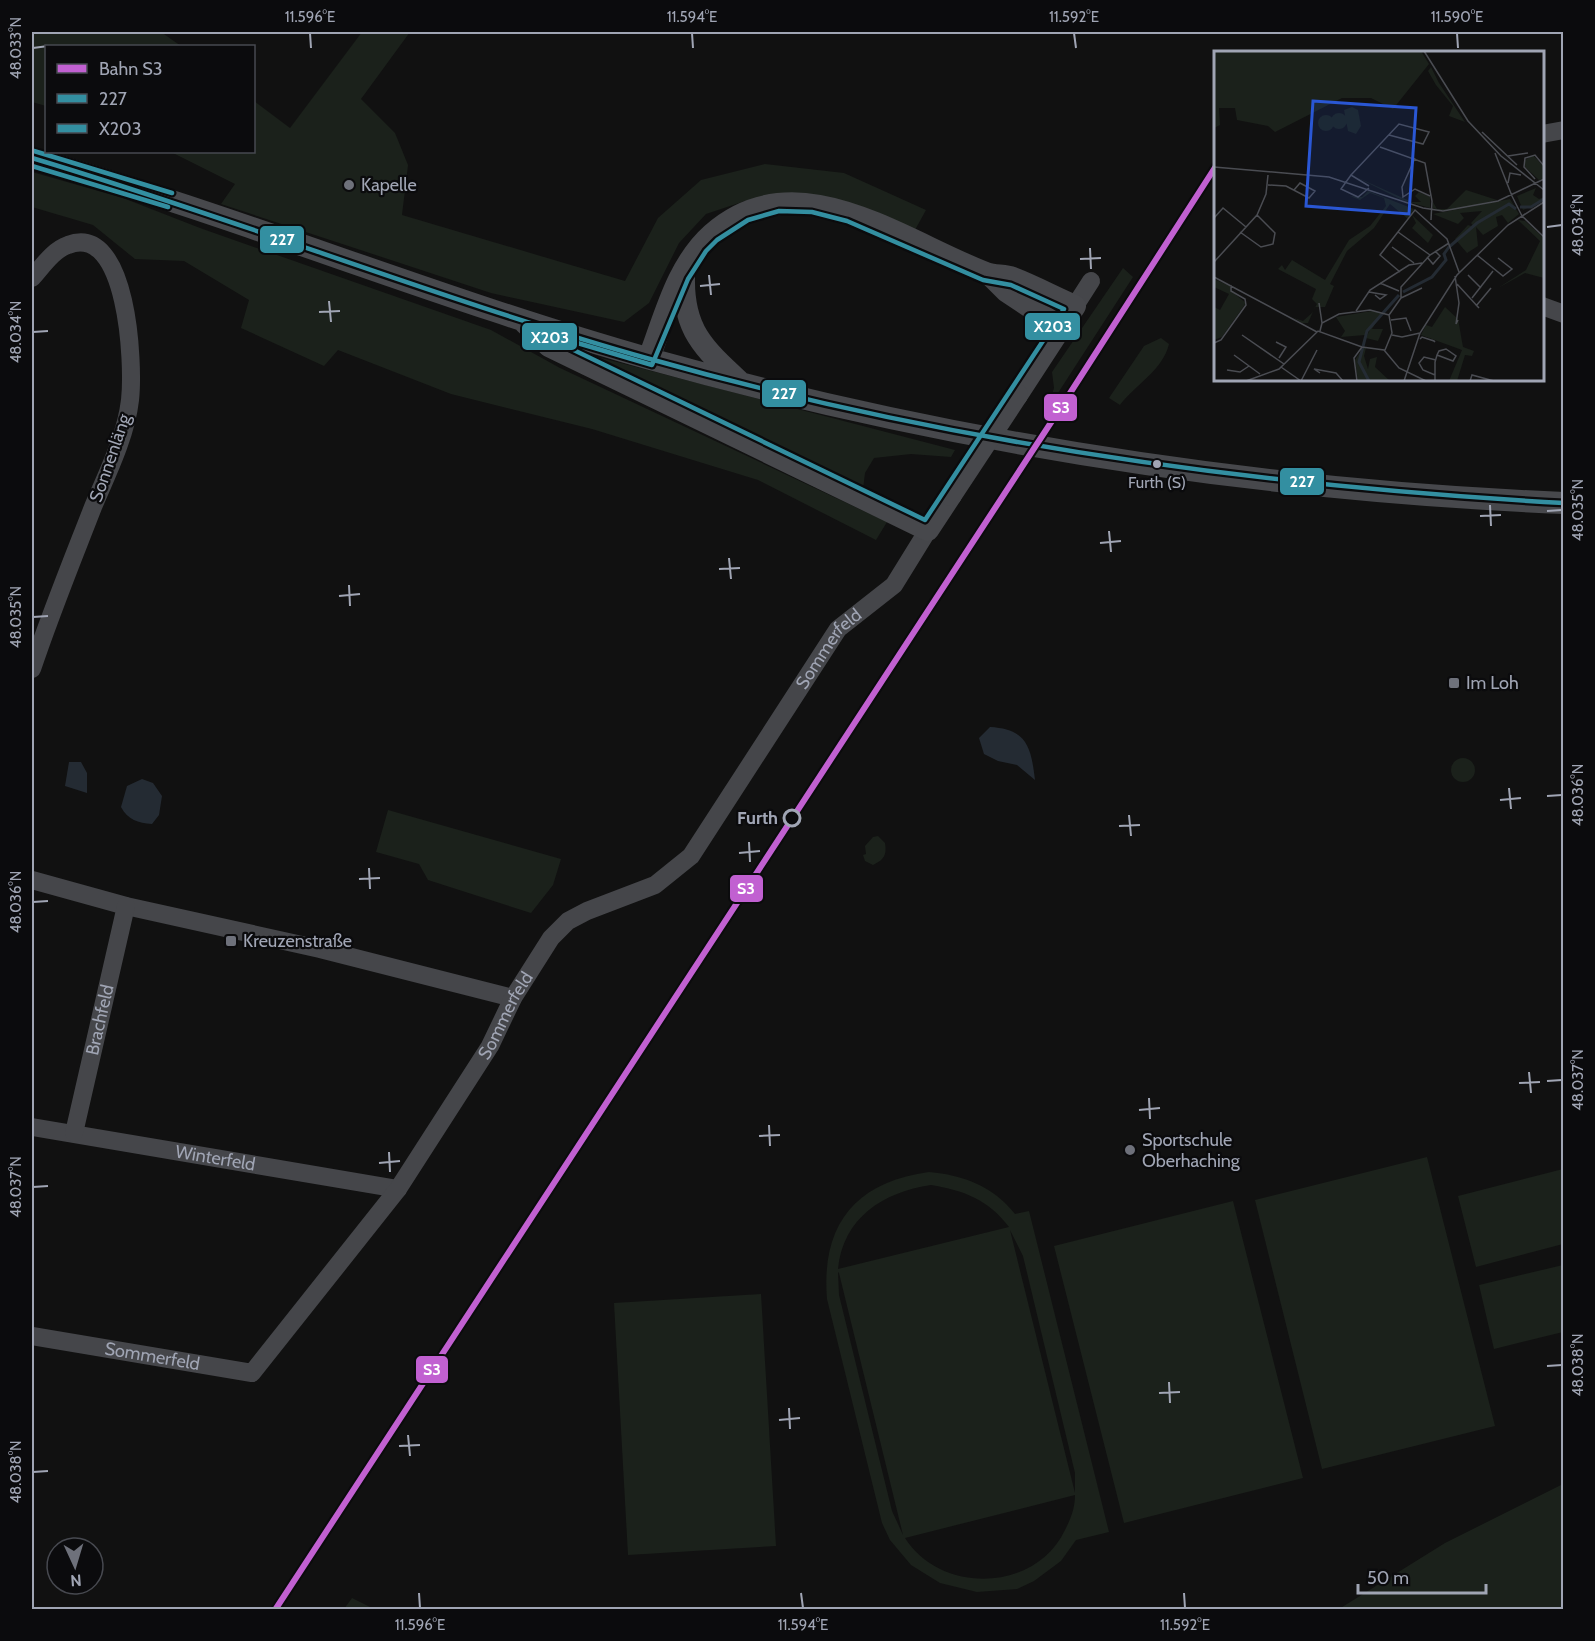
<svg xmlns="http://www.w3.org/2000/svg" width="1595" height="1641" viewBox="0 0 1595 1641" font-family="Cabin,sans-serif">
  <rect width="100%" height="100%" fill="#111"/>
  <path fill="#1b211b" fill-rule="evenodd" d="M 32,32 L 161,32 L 181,46 L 46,46 L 46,106 L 32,102 Z
    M 362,32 L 410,32 L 361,99 L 395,133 L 408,165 L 402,215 L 625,281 L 658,218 L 701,180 L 765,164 L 844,173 L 926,210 L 915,230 L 745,201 L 706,214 L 679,243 L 649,303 L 624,322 L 491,293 L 221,204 L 235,184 L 171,152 L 254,152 L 254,101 L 290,128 Z
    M 32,172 L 123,198 L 200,228 L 491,330 L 560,368 L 887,522 L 876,540 L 758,480 L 592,429 L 451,394 L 338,350 L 324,366 L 241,328 L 249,300 L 184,261 L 135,259 L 93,225 L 32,207 Z
    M 1123,268 L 1133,277 L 1047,410 L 1054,388 L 1052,372 Z
    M 1161,338 L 1169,344 C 1163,370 1135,385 1120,405 L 1109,398 L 1144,346 Z
    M 586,354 L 955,450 L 951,457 L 911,454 L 874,458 L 865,473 L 863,489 Z
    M1451 770a12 12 0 1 1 24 0a12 12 0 1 1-24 0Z
    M 388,810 L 561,859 L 553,885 L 531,913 L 428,880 L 419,864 L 376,852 Z
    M 878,836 L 885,843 C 887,855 884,860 873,865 L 865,861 L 863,855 L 866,854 L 865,846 L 873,837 Z
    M 1427,1157 L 1495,1426 L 1322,1469 L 1255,1200 Z
    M 1563,1169 L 1563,1244 L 1476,1267 L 1458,1196 Z
    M 929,1172 C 963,1175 993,1186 1015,1214 L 1029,1211 L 1109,1532 L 1076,1540 L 1061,1561 L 1034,1581 L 1017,1589 L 977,1592 L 940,1583 L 911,1565 L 890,1540 L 882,1523 L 827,1299 C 821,1225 855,1182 929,1172 ZM 931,1185 C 963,1190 989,1200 1009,1227 L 838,1269 C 843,1218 883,1192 931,1185 ZM 1010,1230 L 1023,1256 L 1075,1473 L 1075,1493 ZM 838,1272 L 839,1273 L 903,1535 L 892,1511 L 839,1295 ZM 1075,1495 C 1075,1508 1071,1518 1065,1530 C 1036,1592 941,1595 905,1538 Z
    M 1233,1201 L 1303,1478 L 1124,1523 L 1054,1246 Z
    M 1563,1265 L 1563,1332 L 1494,1349 L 1479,1285 Z
    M 761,1294 L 776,1546 L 628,1555 L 614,1303 Z
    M 1563,1484 L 1563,1609 L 1339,1609 L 1445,1543 Z
    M 352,1598 L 374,1609 L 344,1609 Z"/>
  <path fill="#242b33" d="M 990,727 C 1027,729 1031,747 1035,780 L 1017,765 L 998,761 L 984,754 L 979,738 Z
    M 69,762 L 81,762 L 87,773 L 87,793 L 65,786 Z
    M 142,779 L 153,783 L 162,796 L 159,815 L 152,824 C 138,823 128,820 121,807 L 127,786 Z"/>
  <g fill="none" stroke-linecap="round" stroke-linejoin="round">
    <g stroke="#45464a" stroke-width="18">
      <path d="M 1542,134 L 1564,130"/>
      <path d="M 32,278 C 42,267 53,250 68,245 C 128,222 134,364 130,400 C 126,436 107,474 93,507 C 72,561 50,615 32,669"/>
      <path d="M 1075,306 L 1091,281"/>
      <path d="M 1542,306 L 1564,314"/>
      <path d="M 32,880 L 126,906 L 320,949 L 513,998"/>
      <path id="s1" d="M 32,1127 L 398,1189"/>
      <path id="s2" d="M 74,1133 L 126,906"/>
      <path id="s3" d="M 32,1336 L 252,1373 L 398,1189 L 490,1046 L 513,998 L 551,938 L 568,921 L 587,911 L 655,885 L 691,856 L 838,629 L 894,585 L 928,530"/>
    </g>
    <path stroke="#47484c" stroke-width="22" d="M 32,158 C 240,217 441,300 650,359 C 948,442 1254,490 1564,503
      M 990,275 L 1006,291 L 1060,327
      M 684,278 C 683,329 703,348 739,381
      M 525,323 L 549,346 L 928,530 L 951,495
      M 649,358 C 665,316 677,265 712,234 C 796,159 902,241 986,273 C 994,276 1004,275 1013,278 C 1034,286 1054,297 1075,306 L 1017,395"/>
    <path stroke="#47484c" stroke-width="22" d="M 951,495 L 1017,395"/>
    <g stroke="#0b0b0d" stroke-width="9">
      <path id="bus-1" d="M 32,158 C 240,220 441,300 650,359 C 948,443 1254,486 1564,503"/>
    </g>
    <g stroke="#0b0b0d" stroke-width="9">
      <path id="bus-2" d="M 34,151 L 172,193
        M 32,166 L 168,207
        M 779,211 L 812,212 L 847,221 L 983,280 L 1011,285 L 1064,309 L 925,520 L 553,340 L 547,334 L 652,365 L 688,279 L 706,251 L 717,240 L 748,220 Z"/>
    </g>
    <use href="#bus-1" stroke="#338fa1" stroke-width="4.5"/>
    <use href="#bus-2" stroke="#338fa1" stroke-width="4.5"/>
    <g stroke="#0b0b0d" stroke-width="10">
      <path id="rail-1" d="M 275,1610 L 1065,401 L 1216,166"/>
    </g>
    <use href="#rail-1" stroke="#c160d1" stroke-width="6"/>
  </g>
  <path fill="none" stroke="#a0a5b4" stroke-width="2" d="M 310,33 L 311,48M 692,33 L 693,48M 1074,33 L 1076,48M 1457,33 L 1458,48M 33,48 L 48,46M 1547,227 L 1562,225M 1090,248 L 1091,269M 1080,259 L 1101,258M 709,275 L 711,295M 700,286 L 720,284M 329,301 L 331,322M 319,312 L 340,311M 33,332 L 48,331M 1490,505 L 1491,526M 1547,511 L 1562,510M 1480,516 L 1501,515M 1109,531 L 1111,552M 1100,543 L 1121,541M 729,558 L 731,579M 719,569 L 740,568M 349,585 L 350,606M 339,596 L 360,594M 33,617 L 48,616M 1509,788 L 1511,809M 1547,796 L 1562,795M 1500,800 L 1521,798M 1129,815 L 1131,836M 1119,826 L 1140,825M 749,842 L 750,862M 739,853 L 760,851M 369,868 L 370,889M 359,879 L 380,878M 33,902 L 48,901M 1529,1072 L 1531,1093M 1547,1081 L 1562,1080M 1519,1083 L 1540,1082M 1149,1098 L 1150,1119M 1139,1110 L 1160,1108M 769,1125 L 770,1146M 759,1136 L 780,1135M 389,1152 L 390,1172M 379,1163 L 400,1161M 33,1187 L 48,1186M 1547,1366 L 1562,1365M 1169,1382 L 1170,1403M 1159,1393 L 1180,1392M 789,1408 L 790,1429M 779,1420 L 800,1418M 408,1435 L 410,1456M 399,1446 L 420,1445M 33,1472 L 48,1471M 419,1593 L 420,1608M 801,1593 L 803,1608M 1184,1593 L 1185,1608"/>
  <g fill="#6e717b" stroke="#0b0b0d" stroke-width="2">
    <circle cx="349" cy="185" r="6"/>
    <rect x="1448" y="677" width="12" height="12" rx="3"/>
    <rect x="225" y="935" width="12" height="12" rx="3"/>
    <circle cx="1130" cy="1150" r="6"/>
  </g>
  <circle fill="#a0a5b4" stroke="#0b0b0d" stroke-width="2" cx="1157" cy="464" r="5"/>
  <circle fill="#0b0b0d" stroke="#a0a5b4" stroke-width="3" cx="792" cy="818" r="8"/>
  <g text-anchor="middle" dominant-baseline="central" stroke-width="4.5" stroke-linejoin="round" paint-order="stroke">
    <g font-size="16" fill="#a0a5b4" stroke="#0b0b0d">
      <text x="1157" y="482">Furth (S)</text>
    </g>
    <g font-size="18" fill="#a0a5b4" stroke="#0b0b0d" text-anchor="start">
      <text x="361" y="185">Kapelle</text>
      <text x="1466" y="683">Im Loh</text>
      <text x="243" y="941">Kreuzenstraße</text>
      <text x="1142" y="1140">Sportschule<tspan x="1142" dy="21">Oberhaching</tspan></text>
    </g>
    <g font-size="18" fill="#a0a5b4" stroke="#0b0b0d">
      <text transform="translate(110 458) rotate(-71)">Sonnenläng</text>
      <text stroke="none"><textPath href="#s3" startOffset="1166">Sommerfeld</textPath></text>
      <text stroke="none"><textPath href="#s3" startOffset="662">Sommerfeld</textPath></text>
      <text stroke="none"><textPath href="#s2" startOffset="116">Brachfeld</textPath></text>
      <text stroke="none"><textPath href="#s1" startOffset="186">Winterfeld</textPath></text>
      <text stroke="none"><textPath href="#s3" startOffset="122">Sommerfeld</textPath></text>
    </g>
    <g font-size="18" font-weight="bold" fill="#a0a5b4" stroke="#0b0b0d" text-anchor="end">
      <text x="778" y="818">Furth</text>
    </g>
  </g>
  <g transform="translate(1214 51)">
    <rect width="330" height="330" fill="#111"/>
    <path d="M 0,0 L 207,0 L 215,13 L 179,58 L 157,47 L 128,47 L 61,81 L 54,75 L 23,69 L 21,57 L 5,57 L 6,74 L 0,77 ZM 217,16 L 225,32 L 251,71 L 235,65 L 239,55 L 222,34 L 214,20 ZM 138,56 L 144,59 L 147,75 L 142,83 L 134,80 L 130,59 ZM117 70a8 8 0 1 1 16 0a8 8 0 1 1-16 0ZM104 72a8 8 0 1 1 16 0a8 8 0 1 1-16 0ZM 319,104 L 330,116 L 330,127 L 325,129 L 311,116 L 311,109 ZM 140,125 L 198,151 L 207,151 L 201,145 L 205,141 L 216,146 L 216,157 L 188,149 ZM 322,137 L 319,144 L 325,148 L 330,146 L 330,150 L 309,159 L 303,145 ZM 252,139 L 283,149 L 239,159 L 224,159 L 219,157 L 219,151 L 223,158 L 233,158 ZM 154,140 L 200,158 L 194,168 L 176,153 L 160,177 L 133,200 L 116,233 L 120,235 L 111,256 L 101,256 L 94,272 L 88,272 L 80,267 L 89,270 L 98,262 L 103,253 L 98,248 L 102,238 L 64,218 L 68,214 L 71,219 L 78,209 L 111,229 L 135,189 L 156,175 L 172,155 L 170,147 L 156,142 L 146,149 L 136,145 L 148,146 ZM 296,148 L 305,163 L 294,172 L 288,164 L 282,166 L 284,175 L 269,184 L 262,176 L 264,195 L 253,202 L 241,188 L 254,174 L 260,176 L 257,172 L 268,160 L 246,162 L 250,167 L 244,173 L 219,163 ZM 198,164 L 219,184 L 214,192 L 198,177 L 202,172 ZM 304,169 L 311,170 L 330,187 L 330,227 L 311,222 L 284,237 L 312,219 L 326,190 ZM 0,228 L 16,235 L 16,239 L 32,252 L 8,286 L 0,289 L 0,256 L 6,259 L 15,243 L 0,236 ZM 231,256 L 244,268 L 249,296 L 260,300 L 258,305 L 251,304 L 243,330 L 235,330 L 248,299 L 207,284 L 212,274 L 218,276 ZM 158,260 L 168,262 L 158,278 L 169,278 L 164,290 L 152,287 L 158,274 L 151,284 L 127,286 L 131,280 L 122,266 ZM 149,297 L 152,297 L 150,305 L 154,318 L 156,308 L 163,306 L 161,316 L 176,330 L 144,330 L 141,309 Z" fill="#1b211b"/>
    <path fill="none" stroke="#242b33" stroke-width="3" d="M 306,156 L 317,156 L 330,148M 189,241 L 218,226 L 232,209 L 230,203 L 235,196 L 263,172 L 295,153 L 302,158M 155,330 L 145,311 L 153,280 L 185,244"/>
    <path fill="none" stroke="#4a4c52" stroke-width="1.5" d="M 210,0 L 254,70 L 287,105 L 330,139M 268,81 L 303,114M 166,96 L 211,112 L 218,150 L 217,169M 281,102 L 298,145M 294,105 L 314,102M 201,107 L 188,136 L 189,146 L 201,138 L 216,145M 0,116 L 115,126 L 209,157 L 229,160 L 284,150 L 330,128M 137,124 L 185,73 L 215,81 L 209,93 L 175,84M 321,128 L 310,116 L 311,107 L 321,104 L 330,115M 294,132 L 296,122 L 307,124M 54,134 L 72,135 L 95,147 L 101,140 L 86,132 L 80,139M 155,137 L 144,146 L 127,138 L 137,124 L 155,135M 298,145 L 308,165M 308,165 L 330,186M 0,167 L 9,157 L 32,176M 26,181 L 47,196 L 59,193 L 61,182 L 43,164M 184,181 L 216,204M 178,196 L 200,212M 263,204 L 289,225 L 298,218 L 284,207M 213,206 L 219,213 L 226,205 L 221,200M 0,211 L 43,164 L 52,143 L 54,124M 186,221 L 166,204 L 201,159 L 233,188 L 245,221M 254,224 L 267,237M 241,225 L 245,252 L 242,273 L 244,269M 0,226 L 103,281M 166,232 L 185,240M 243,233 L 265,257M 155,241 L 172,244 L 166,248 L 161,244M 187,247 L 208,237M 258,247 L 279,220M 105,252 L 108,272M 262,255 L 277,237M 142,260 L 156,239 L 195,214 L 208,212M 175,264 L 187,247 L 187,236 L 216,204 L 235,192M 177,269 L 192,267 L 197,280M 106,280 L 108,272 L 125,263 L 156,259 L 175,264M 28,284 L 70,313M 178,284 L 188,286 L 206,282M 206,288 L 208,286 L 220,290 L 221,291 L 218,289M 62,291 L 72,296 L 65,307M 0,292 L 7,289 L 32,254 L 31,248 L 17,240 L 17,234M 171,299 L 178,282 L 175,264M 20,304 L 46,323M 67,316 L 87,330M 13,319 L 26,321 L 35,315M 106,322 L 100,318 L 122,322 L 129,330M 221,324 L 209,319 L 205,312 L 210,306 L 222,309M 221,329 L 221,311 L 223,304 L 225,300 L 232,298 L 242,305 L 239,310 L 223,304M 32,330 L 65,318 L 104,280 L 148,296 L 170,299 L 185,317 L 212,330M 87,330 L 103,299M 143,330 L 140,307 L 148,296M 190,330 L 206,282 L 243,224 L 294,174 L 330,151M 256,330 L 258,324 L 280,330"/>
    <path fill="#2a57d4" fill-opacity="0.15" stroke="#2a57d4" stroke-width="3" d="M 99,50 L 202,57 L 195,163 L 92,155 Z"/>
    <rect width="330" height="330" fill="none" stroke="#a0a5b4" stroke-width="3"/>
  </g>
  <g stroke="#0b0b0d" stroke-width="2">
    <rect x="259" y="225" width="46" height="29" rx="6" fill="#338fa1"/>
    <rect x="1024" y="312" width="57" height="29" rx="6" fill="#338fa1"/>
    <rect x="521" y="322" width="57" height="29" rx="6" fill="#338fa1"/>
    <rect x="761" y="379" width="46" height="29" rx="6" fill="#338fa1"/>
    <rect x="1043" y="393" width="35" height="29" rx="6" fill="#c160d1"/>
    <rect x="1279" y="467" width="46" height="29" rx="6" fill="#338fa1"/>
    <rect x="729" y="874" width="35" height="29" rx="6" fill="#c160d1"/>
    <rect x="415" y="1355" width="34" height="29" rx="6" fill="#c160d1"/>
  </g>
  <g font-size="16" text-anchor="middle" font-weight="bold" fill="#fff">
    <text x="282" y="245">227</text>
    <text x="1053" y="332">X203</text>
    <text x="550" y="343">X203</text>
    <text x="784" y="399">227</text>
    <text x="1061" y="413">S3</text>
    <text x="1302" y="487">227</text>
    <text x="746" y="894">S3</text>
    <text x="432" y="1375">S3</text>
  </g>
  <rect width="1595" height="1641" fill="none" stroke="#0b0b0d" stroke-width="66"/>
  <rect x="45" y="45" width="210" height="108" fill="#0b0b0d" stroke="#474950" stroke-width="1.5"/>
  <rect x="57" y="64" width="30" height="9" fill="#c160d1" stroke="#474950" stroke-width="1.5"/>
  <text x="99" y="75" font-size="18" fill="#a0a5b4">Bahn S3</text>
  <rect x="57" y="94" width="30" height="9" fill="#338fa1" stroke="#474950" stroke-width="1.5"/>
  <text x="99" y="105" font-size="18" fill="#a0a5b4">227</text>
  <rect x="57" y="124" width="30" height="9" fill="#338fa1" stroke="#474950" stroke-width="1.5"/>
  <text x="99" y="135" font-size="18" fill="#a0a5b4">X203</text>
  <g transform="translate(75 1566) rotate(176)"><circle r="28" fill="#0b0b0d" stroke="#474950" stroke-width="1.5"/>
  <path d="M0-4.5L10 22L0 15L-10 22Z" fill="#6e717b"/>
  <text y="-9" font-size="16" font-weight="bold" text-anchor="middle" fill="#a0a5b4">N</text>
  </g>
  <path d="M1358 1584v9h128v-9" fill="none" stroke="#a0a5b4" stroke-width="3"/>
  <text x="1367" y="1584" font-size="18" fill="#a0a5b4" stroke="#0b0b0d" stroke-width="4.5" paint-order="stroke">50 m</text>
  <rect x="33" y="33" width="1529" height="1575" fill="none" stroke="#a0a5b4" stroke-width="2"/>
  <g font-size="15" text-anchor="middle" fill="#a0a5b4">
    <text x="310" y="22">11.596°E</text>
    <text x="692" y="22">11.594°E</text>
    <text x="1074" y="22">11.592°E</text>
    <text x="1457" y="22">11.590°E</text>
    <text transform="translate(16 48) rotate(-90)" y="5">48.033°N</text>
    <text transform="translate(1578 225) rotate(-90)" y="5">48.034°N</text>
    <text transform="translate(16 332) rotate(-90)" y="5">48.034°N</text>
    <text transform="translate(1578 510) rotate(-90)" y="5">48.035°N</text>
    <text transform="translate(16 617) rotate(-90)" y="5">48.035°N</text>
    <text transform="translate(1578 795) rotate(-90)" y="5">48.036°N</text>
    <text transform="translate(16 902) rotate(-90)" y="5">48.036°N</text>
    <text transform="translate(1578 1080) rotate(-90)" y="5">48.037°N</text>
    <text transform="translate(16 1187) rotate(-90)" y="5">48.037°N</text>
    <text transform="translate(1578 1365) rotate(-90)" y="5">48.038°N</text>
    <text transform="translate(16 1472) rotate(-90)" y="5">48.038°N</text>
    <text x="420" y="1630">11.596°E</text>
    <text x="803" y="1630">11.594°E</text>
    <text x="1185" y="1630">11.592°E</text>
  </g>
</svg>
